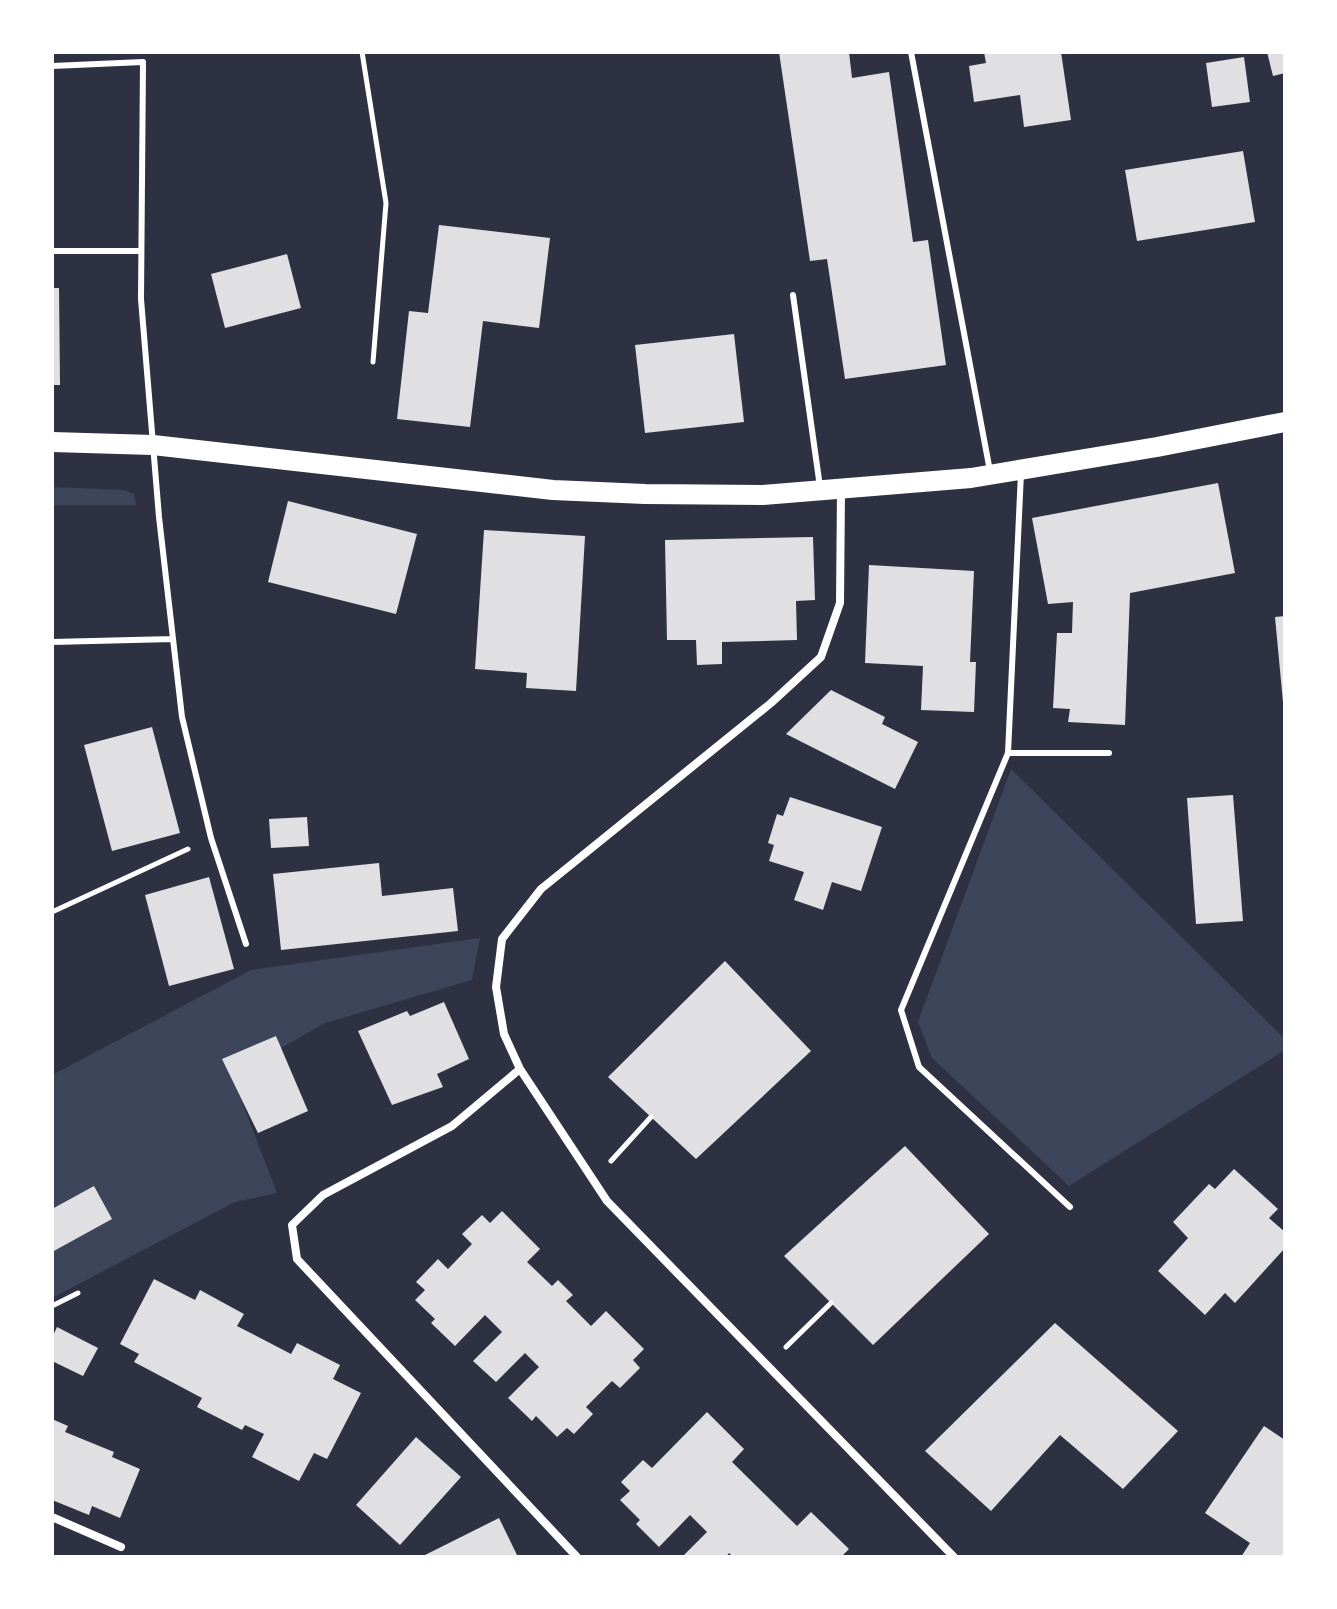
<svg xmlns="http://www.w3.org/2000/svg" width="1337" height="1609" viewBox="0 0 1337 1609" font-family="'Space Grotesk',sans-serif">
  <rect width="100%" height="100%" fill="#2d3142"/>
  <path fill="#3c4559" d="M 52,487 L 124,490 L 134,494 L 136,505 L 52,505 Z
    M 1011,769 L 1285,1039 L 1285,1050 L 1069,1186 L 932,1058 L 918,1022 Z
    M 480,938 L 472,980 L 325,1023 L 232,1076 L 277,1193 L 235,1202 L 52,1298 L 52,1075 L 251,970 Z"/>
  <path fill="#e0e0e3" d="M 779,52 L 849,52 L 852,78 L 889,72 L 913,242 L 928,240 L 946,365 L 845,379 L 827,259 L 810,261 Z
    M 984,52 L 1061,52 L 1071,120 L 1024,127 L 1020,95 L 974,102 L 969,66 L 986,63 Z
    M 1267,52 L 1285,52 L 1285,73 L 1273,76 Z
    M 1244,57 L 1250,102 L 1212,107 L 1206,63 Z
    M 1243,151 L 1255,222 L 1137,241 L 1125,170 Z
    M 439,225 L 550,238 L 539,328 L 483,321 L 470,427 L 397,419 L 409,311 L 428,313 Z
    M 287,254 L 301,308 L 225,328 L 211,274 Z
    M 52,288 L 59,288 L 60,385 L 52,385 Z
    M 734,334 L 744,422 L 645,433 L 635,345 Z
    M 1218,483 L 1235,573 L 1130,593 L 1125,725 L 1068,722 L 1070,709 L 1053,708 L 1057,633 L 1072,633 L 1073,602 L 1048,604 L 1032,518 Z
    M 288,501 L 417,534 L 396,614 L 268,582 Z
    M 484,530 L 585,536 L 576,691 L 526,688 L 527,673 L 475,669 Z
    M 813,537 L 815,600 L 796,601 L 797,640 L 722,642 L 722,664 L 697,665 L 696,640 L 667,640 L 665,540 Z
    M 869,565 L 974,571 L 970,662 L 976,662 L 974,712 L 921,710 L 923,666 L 865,663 Z
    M 1285,616 L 1285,702 L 1283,702 L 1275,617 Z
    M 831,690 L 885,717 L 882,724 L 918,742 L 895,789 L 786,734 Z
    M 152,727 L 180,833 L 112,851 L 84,745 Z
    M 1233,795 L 1243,921 L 1196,924 L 1187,798 Z
    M 790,797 L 882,827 L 861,891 L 832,882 L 823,910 L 794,900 L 804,872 L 769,861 L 774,845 L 768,843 L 777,814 L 783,816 Z
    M 307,817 L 309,846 L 271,848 L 269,819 Z
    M 379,863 L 382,896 L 453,888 L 458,931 L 281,950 L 273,874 Z
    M 209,877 L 234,969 L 169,986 L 145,895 Z
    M 725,961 L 811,1051 L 696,1159 L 608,1077 Z
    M 444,1002 L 469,1059 L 437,1074 L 443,1087 L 392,1105 L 358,1031 L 407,1011 L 410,1016 Z
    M 276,1036 L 308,1111 L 258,1133 L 222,1059 Z
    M 905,1146 L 989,1234 L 873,1345 L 784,1256 Z
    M 1234,1169 L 1278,1209 L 1269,1218 L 1285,1232 L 1285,1248 L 1235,1303 L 1225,1293 L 1205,1315 L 1158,1271 L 1188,1238 L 1173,1222 L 1209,1184 L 1215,1189 Z
    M 94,1186 L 112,1219 L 52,1252 L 52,1209 Z
    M 502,1211 L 540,1249 L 527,1262 L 552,1286 L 558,1280 L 573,1295 L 566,1301 L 591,1326 L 606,1311 L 644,1349 L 633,1360 L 640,1368 L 620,1388 L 612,1381 L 586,1407 L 593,1414 L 574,1434 L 567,1428 L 557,1437 L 536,1416 L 532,1421 L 508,1398 L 539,1367 L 525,1353 L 496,1382 L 473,1361 L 502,1332 L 485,1315 L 455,1346 L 431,1323 L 435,1319 L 415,1300 L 425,1290 L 416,1282 L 438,1259 L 448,1269 L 472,1244 L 462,1234 L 482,1215 L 490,1223 Z
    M 154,1279 L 195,1300 L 200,1290 L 244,1314 L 237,1326 L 291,1354 L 297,1343 L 340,1365 L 333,1379 L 361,1393 L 327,1459 L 314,1453 L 299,1481 L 252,1457 L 264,1434 L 245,1425 L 242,1430 L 197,1407 L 202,1398 L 134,1362 L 139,1354 L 120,1344 Z
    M 1055,1323 L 1178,1431 L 1123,1489 L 1060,1435 L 991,1511 L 925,1451 Z
    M 57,1327 L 98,1348 L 83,1376 L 52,1361 L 52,1338 Z
    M 707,1412 L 744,1449 L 732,1462 L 797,1526 L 811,1512 L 849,1549 L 841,1557 L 733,1557 L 729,1553 L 726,1557 L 682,1557 L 707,1532 L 690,1515 L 659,1547 L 636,1524 L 640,1520 L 620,1500 L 630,1491 L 621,1482 L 643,1460 L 652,1468 Z
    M 52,1419 L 68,1426 L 65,1432 L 114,1452 L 112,1457 L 140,1469 L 120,1518 L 92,1506 L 89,1515 L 52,1500 Z
    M 1264,1426 L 1285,1440 L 1285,1557 L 1241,1557 L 1250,1543 L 1205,1513 Z
    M 416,1437 L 461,1477 L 400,1545 L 356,1505 Z
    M 499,1518 L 518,1557 L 421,1557 Z"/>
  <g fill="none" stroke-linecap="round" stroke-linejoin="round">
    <path stroke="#fff" stroke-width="5" d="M 362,52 L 386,203 L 373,362
      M 52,912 L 188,849
      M 611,1161 L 651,1117
      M 52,1306 L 78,1293
      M 786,1347 L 831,1303"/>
    <path stroke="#fff" stroke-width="6" d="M 911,52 L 990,471
      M 52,66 L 143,62 L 141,299 L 159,517 L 182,717 L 211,838 L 246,944
      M 52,251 L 140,251
      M 793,295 L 820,487
      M 1021,473 L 1008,753 L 901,1010 L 919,1067 L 1070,1207
      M 52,642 L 173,639
      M 1008,753 L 1109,753"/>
    <path stroke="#fff" stroke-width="8" d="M 841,490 L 840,603 L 821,657 L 771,703 L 541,889 L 502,939 L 496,987 L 504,1034 L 520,1069 L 607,1201 L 954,1557
      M 520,1069 L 452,1126 L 323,1195 L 292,1225 L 297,1259 L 577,1557
      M 52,1517 L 121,1547"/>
    <path stroke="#fff" stroke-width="20" d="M 52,442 L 153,445 L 553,490 L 645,494 L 763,495 L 971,478 L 1157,447 L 1285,422"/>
  </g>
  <rect width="1337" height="1609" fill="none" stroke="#ffffff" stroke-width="108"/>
</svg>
